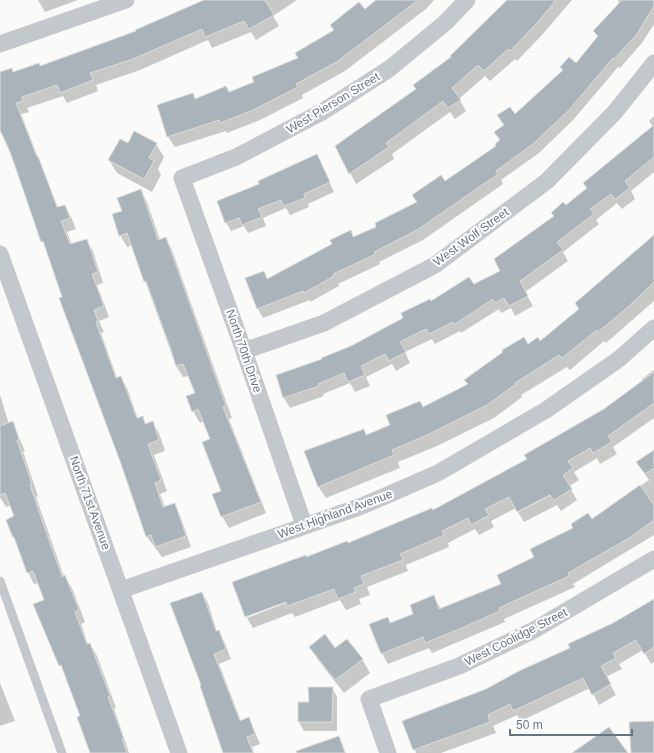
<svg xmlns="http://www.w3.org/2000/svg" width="654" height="753" viewBox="0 0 654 753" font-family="Arial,sans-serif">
  <rect width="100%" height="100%" fill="#fafaf8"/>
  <path fill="#0003" d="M 38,0 L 78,0 L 45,12 Z
    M 207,0 L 297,0 L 273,16 L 279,26 L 256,40 L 251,32 L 212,48 L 208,40 L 140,70 L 96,85 L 98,91 L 67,103 L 63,96 L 27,108 L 29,112 L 21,114 L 58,208 L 65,206 L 71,217 L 76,229 L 67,232 L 72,245 L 86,240 L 93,251 L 103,283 L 97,285 L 109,317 L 99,321 L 104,332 L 101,333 L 117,378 L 120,377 L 127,388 L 138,419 L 142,418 L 146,425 L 152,422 L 159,433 L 165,451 L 154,455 L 167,491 L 160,494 L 165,507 L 174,504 L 180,515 L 191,547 L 162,557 L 147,537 L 48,251 L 42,241 L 0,126 L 0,73 L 13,73 L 40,67 L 137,32 Z
    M 378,0 L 434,0 L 426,9 L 345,71 L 302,95 L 303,98 L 260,120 L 227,133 L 226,131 L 175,147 L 168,137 L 158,105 L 229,93 L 255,83 L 299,59 L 334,31 L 331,25 L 365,10 Z
    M 509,0 L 572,0 L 542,35 L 517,61 L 515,59 L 490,81 L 485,76 L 459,99 L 466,111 L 455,119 L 450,112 L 392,154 L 394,159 L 356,184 L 336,146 L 417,89 L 452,58 Z
    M 618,0 L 654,0 L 654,24 L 642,43 L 620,68 L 618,67 L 573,120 L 539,153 L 501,180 L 503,184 L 423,240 L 379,262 L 380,264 L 338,284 L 339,286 L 310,302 L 310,300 L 263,318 L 258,309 L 264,272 L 268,279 L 333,244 L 350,232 L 354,238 L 378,227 L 418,203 L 497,146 L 515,116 L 563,71 L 561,67 L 576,64 L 598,37 L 594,31 L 619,4 Z
    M 654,116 L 654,172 L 631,191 L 635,199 L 622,209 L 617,203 L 596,220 L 599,224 L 563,252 L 568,261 L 525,292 L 533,306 L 515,316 L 511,308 L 501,313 L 499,309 L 461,333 L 460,331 L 435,344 L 432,339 L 405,352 L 410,363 L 396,371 L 392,364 L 366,377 L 370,386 L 355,392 L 350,383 L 323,394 L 324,396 L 290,408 L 284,398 L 277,376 L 323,360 L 405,319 L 431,302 L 474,286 L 501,271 L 554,217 L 552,213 L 565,207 L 588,188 L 653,127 L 649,121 Z
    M 128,144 L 156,144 L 164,157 L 158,169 L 161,175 L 152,192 L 117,173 L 109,160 Z
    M 317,156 L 334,192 L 308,204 L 309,207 L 290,215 L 286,208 L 263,218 L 266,226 L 248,233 L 244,226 L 231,231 L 226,222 L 260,185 Z
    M 141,191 L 147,202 L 160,240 L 166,238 L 172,250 L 232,418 L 229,419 L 266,513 L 229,528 L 222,516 L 222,492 L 211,439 L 204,421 L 200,423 L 193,411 L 196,394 L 189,376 L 183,377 L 176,366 L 132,245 L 127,247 L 120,235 L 123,211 Z
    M 654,234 L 654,301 L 606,343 L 604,341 L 570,370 L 567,367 L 521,395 L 522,397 L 494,418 L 437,446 L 398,462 L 400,468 L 326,498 L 318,486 L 364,431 L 367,436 L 392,425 L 469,385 L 466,380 L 527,345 L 540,342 L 580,310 Z
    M 654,370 L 654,418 L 613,447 L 617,454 L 600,464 L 597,458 L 574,472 L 579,480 L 569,486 L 577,500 L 561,511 L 557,505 L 524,522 L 518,512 L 555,493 L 554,491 L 516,508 L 491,521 L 494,527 L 479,535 L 475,529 L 448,543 L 449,547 L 406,565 L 408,571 L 367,587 L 370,595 L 359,599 L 361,604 L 346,610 L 340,600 L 295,617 L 292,613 L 253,628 L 247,618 L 291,601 L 290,599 L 246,617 L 233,582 L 348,544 L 432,511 L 528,459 L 605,409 L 643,381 L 642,379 Z
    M 0,395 L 9,424 L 12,422 L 25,451 L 23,452 L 38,496 L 36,497 L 64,577 L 72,588 L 85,622 L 81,624 L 88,645 L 90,644 L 97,656 L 116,708 L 114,708 L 129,753 L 91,753 L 81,716 L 65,674 L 35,604 L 45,600 L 39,583 L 34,584 L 28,572 L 14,537 L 15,517 L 11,505 L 6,507 L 0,497 Z
    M 654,461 L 654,535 L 573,584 L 575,587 L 504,619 L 505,622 L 432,653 L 429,648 L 388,664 L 382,653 L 387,618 L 391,624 L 415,615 L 434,597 L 441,609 L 502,584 L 536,557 L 649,480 L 644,473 Z
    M 202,593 L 208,603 L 217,632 L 224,641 L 231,659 L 219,664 L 241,721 L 249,718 L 260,744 L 252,747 L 254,753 L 224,753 L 202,686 Z
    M 654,600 L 654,662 L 651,664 L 643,650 L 619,664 L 622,669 L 606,677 L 616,695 L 599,705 L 590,688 L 521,721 L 517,715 L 493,726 L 496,733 L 441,753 L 416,753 L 403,721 L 487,689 L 572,649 Z
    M 310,647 L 335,649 L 362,659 L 370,673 L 344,693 L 318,660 Z
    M 0,683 L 15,721 L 0,726 Z
    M 332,688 L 337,697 L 337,731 L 304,731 L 299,722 L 310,703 Z
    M 339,737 L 346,753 L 310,753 Z"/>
  <path fill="#aab3b9" stroke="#dcdcda" d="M 204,0 L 265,0 L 274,15 L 249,29 L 244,21 L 205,37 L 202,29 L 133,59 L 90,73 L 93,80 L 60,93 L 57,85 L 22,97 L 23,101 L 16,103 L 37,157 L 38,156 L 57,207 L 65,205 L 70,218 L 61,221 L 70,244 L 87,239 L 98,272 L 92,274 L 104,306 L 94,310 L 98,321 L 96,322 L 116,378 L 121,376 L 137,418 L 143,416 L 145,424 L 153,421 L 159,440 L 148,444 L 161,480 L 155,483 L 163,507 L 175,503 L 186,536 L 155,547 L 151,535 L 146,537 L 120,461 L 59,298 L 62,297 L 43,241 L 41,242 L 11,154 L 0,130 L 0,72 L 12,68 L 13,72 L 39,63 L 40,66 L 136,31 L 135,30 Z
    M 376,0 L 418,0 L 338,61 L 296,84 L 298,87 L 253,110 L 220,123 L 219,120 L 167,137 L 157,105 L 193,93 L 195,99 L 226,86 L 229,92 L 254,82 L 252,77 L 298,58 L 295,53 L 334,30 L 330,25 L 359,2 L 365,9 Z
    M 507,0 L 556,0 L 536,24 L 510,51 L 508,49 L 484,71 L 478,65 L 452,88 L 461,100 L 448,108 L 443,101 L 386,143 L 389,147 L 349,174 L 335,146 L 416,89 L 413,85 L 451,57 L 450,56 Z
    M 622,0 L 654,0 L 654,6 L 637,34 L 614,59 L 613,58 L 568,111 L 534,143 L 496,171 L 498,174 L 417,230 L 374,252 L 376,254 L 333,274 L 334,276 L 304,293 L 303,291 L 257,309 L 245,278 L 264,271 L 267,279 L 332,244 L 330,240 L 351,230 L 353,237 L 376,227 L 375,223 L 417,202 L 412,195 L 441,175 L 445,181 L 496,146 L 495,144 L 500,140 L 494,132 L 504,125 L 497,115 L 510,107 L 515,114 L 563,70 L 560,67 L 569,57 L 576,63 L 598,36 L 593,31 Z
    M 654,125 L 654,157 L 625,181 L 630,188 L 615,199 L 611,194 L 590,209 L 594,214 L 557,242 L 563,250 L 520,281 L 528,296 L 509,306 L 504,298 L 495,303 L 493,299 L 455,324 L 453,322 L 429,334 L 426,329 L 400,342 L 406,352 L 389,361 L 385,354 L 361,366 L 365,375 L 348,382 L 344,373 L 318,384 L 319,386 L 283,398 L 276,375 L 322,359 L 321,358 L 351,346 L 403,318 L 401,313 L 430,299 L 431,301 L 469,277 L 474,284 L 500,271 L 494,259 L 554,216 L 551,213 L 563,202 L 566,205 L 587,188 L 583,183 Z
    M 134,131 L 157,143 L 149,158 L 154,161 L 144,179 L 108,160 L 120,139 L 128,143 Z
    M 317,154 L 330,182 L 304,194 L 305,198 L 284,206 L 281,200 L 258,209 L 262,217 L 242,225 L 239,218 L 225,223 L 217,201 L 259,184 L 258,181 Z
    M 141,189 L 158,240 L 166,237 L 226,406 L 223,407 L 261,502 L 221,517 L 212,494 L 221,491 L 202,442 L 210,439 L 198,409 L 192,412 L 186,396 L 195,393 L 183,364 L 176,366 L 170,347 L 146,281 L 144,282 L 127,233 L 119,236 L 112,214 L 122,211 L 117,198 Z
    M 654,235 L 654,282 L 628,307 L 598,332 L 597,330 L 562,358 L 559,355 L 515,383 L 516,384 L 487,405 L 429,434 L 392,450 L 394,455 L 318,487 L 304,451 L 364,429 L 366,435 L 390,425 L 386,415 L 420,401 L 423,407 L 468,384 L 464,380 L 503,352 L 502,350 L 524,337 L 528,344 L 538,337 L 540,341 L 579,309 L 575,303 Z
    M 654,372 L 654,403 L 608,436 L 612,442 L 593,453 L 590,448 L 568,461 L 573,468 L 563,475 L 572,489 L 554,500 L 550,495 L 517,512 L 509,497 L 485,509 L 489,515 L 471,525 L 468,518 L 442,531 L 444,535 L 400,554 L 403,560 L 361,576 L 364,584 L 354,588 L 356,592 L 338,599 L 334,589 L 287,606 L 286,602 L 245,617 L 232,582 L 306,555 L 306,557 L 347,541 L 348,543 L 432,508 L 433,510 L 527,459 L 524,455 L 604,409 Z
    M 13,421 L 19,439 L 17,440 L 32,484 L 30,485 L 44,526 L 62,577 L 65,575 L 79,610 L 75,612 L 87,644 L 90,643 L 110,696 L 108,697 L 124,739 L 122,739 L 127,753 L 90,753 L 77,717 L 80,716 L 61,665 L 59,666 L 33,604 L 44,600 L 33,571 L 27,573 L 14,537 L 13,538 L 6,520 L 14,516 L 5,493 L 0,495 L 0,426 Z
    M 654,450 L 654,468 L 645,474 L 636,462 Z
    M 640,485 L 654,505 L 654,520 L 629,538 L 568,573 L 569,576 L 499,608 L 500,611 L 457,630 L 425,643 L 423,637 L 381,654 L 369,624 L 388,617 L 390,623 L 413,614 L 410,605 L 434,595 L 439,609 L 501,584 L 497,575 L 534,557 L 530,549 L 573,528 L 571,524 L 588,513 L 592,519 Z
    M 202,592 L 216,631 L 219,630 L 226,649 L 214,654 L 240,721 L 249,717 L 255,734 L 247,737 L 253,753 L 223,753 L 200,686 L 201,685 L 170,603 Z
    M 654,599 L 654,647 L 644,654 L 636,640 L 613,653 L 616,658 L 601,666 L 611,684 L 592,695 L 583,678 L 513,711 L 510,704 L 488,715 L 490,722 L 413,750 L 402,721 L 486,689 L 519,671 L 570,648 L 568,644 L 613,623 Z
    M 325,634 L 335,648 L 347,639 L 363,659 L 335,680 L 309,647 Z
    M 308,687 L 333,687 L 332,722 L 298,722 L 298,702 L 309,702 Z
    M 654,721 L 654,753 L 631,753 L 629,722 Z
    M 609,727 L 628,753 L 572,753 Z
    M 339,736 L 345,753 L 297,753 L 296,751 Z"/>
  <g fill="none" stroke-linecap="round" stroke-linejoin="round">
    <path stroke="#c3c8cc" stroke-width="9" d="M 0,581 L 62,753"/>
    <path stroke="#c3c8cc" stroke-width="17" d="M 0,44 L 126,0
      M 0,254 L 179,753
      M 244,351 L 324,323 L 435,265 L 547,181 L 615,112 L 654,63
      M 304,525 L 244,351 L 182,178 L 236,157 L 322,112 L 389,69 L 445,23 L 467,0
      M 121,590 L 362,506 L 438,473 L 546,410 L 619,359 L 654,328
      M 388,753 L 369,699 L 459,666 L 534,630 L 654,559"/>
  </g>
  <g text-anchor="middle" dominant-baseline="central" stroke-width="4" stroke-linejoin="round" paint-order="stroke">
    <g font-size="12" fill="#657683" stroke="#fff">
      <text transform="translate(333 103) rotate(-31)">West Pierson Street</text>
      <text transform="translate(471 237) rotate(-36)">West Wolf Street</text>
      <text transform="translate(244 351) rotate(71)">North 70th Drive</text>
      <text transform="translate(90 503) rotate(70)">North 71st Avenue</text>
      <text transform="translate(335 514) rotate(-20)">West Highland Avenue</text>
      <text transform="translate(516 637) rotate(-27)">West Coolidge Street</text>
    </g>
  </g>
  <path d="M510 729v6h122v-6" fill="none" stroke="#657683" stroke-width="2"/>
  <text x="516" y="729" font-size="12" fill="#657683" stroke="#ffffff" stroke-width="3" paint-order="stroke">50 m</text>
</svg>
